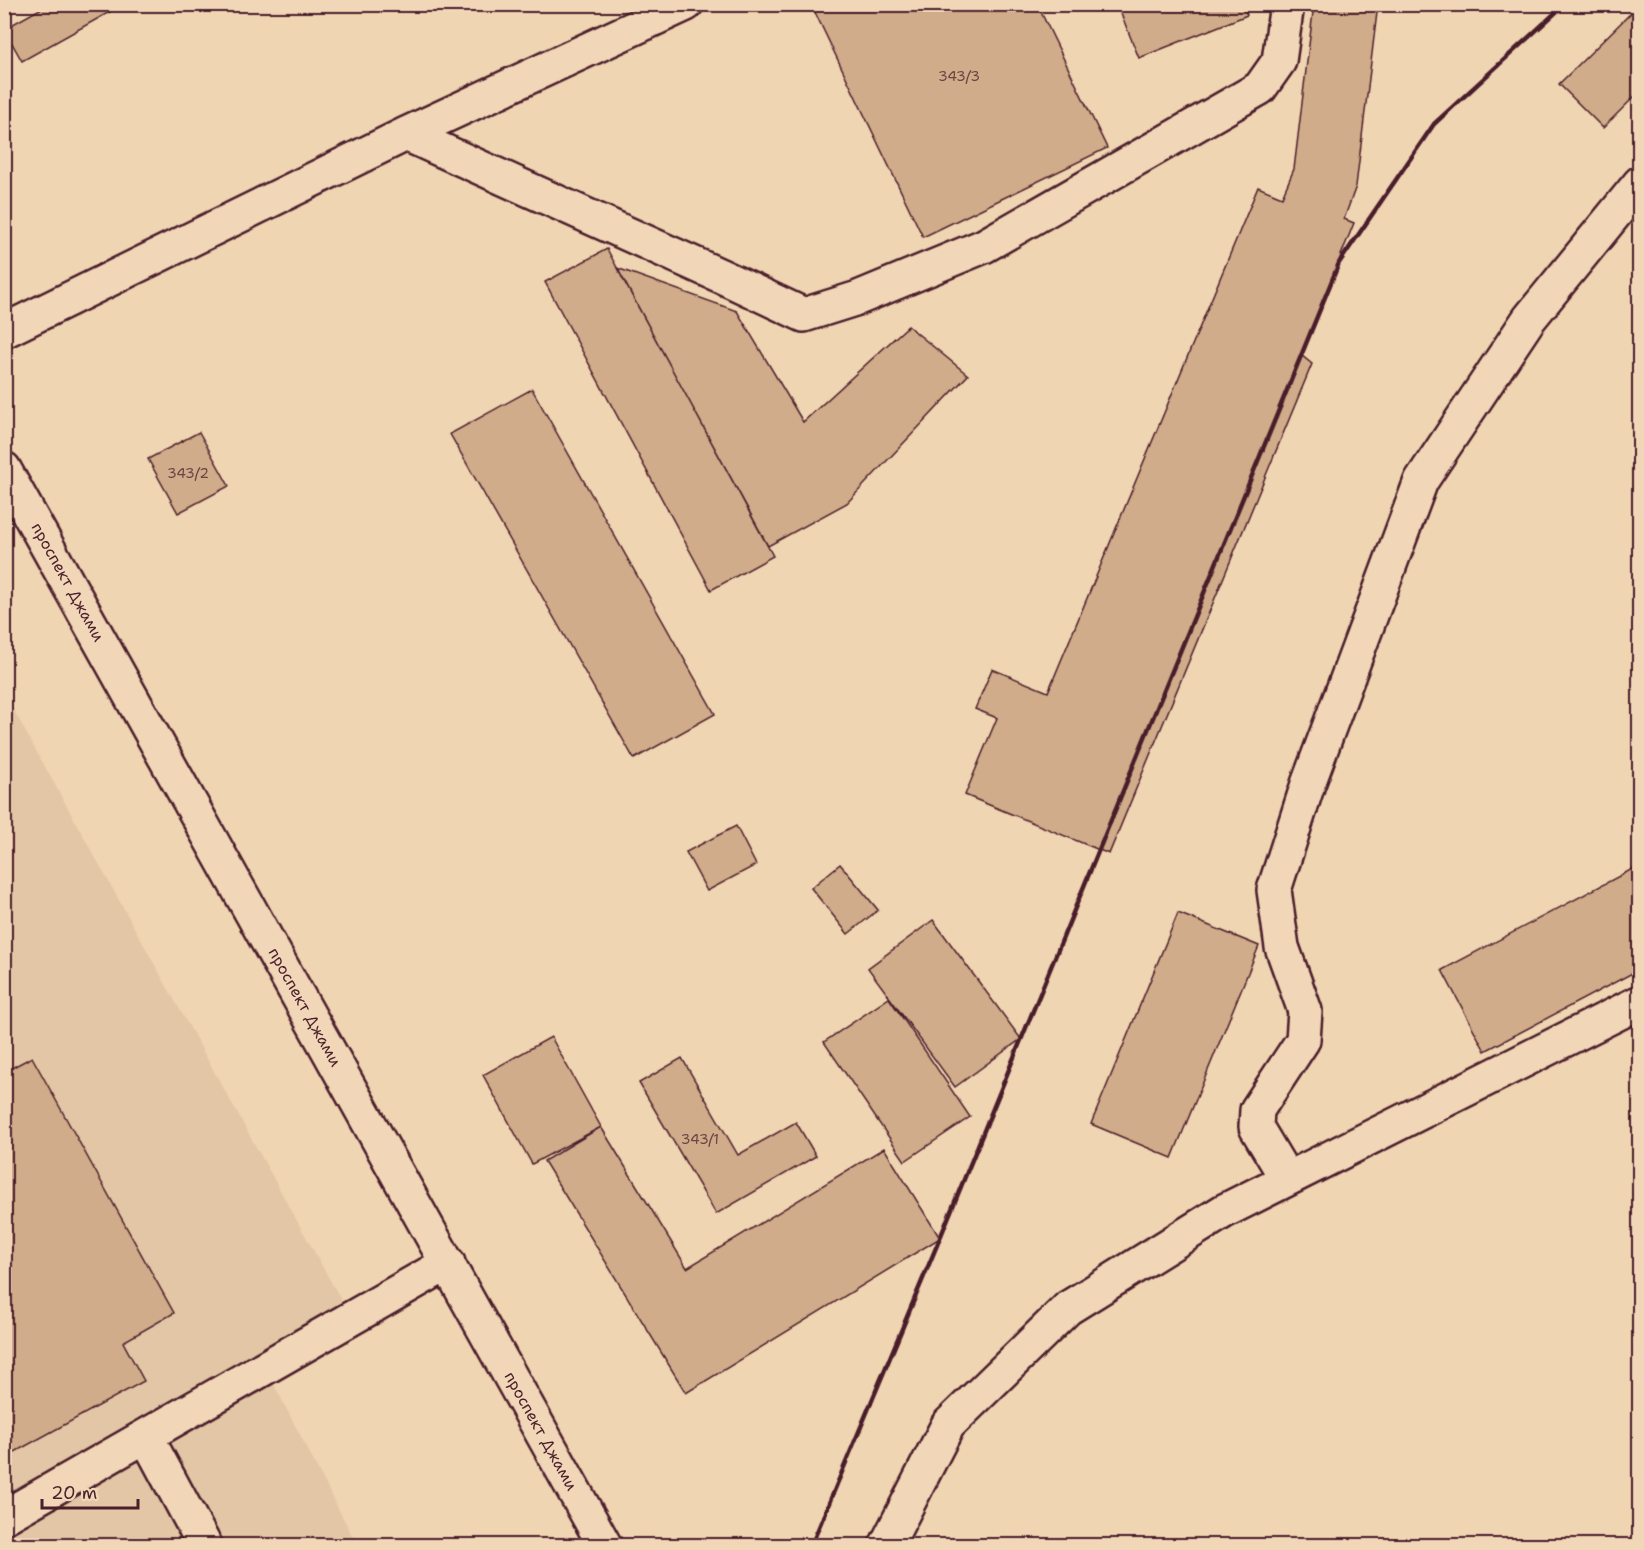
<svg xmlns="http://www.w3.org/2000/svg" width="1644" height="1550" viewBox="0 0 1644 1550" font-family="'Shantell Sans',sans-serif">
  <rect width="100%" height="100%" fill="#f0d5b3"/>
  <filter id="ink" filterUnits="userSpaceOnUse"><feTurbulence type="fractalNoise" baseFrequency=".0167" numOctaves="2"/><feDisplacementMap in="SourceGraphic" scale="12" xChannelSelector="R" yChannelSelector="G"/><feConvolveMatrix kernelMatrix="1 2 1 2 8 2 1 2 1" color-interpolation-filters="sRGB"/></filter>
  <g filter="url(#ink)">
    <path fill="#e3c6a5" d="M 4,693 L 356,1327 L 269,1375 L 357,1545 L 5,1545 Z"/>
    <path fill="#d0ac8a" stroke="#4a1f2b" stroke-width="1.5" d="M 49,4 L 124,4 L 22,61 L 4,29 Z
      M 811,4 L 1037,4 L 1107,148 L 923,237 Z
      M 1117,4 L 1243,4 L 1247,15 L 1139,58 Z
      M 1314,4 L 1378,4 L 1356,186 L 1344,219 L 1354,223 L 1301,355 L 1312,364 L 1109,854 L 965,795 L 997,718 L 975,709 L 992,669 L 1048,692 L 1258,187 L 1282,197 L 1294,169 Z
      M 1640,4 L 1640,91 L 1603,128 L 1559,84 Z
      M 607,249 L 773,556 L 711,590 L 545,282 Z
      M 617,268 L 737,311 L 803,422 L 908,326 L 968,375 L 847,503 L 768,546 Z
      M 532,389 L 715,714 L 634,759 L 450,434 Z
      M 199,432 L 229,486 L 178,513 L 148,459 Z
      M 736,826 L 756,865 L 707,891 L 686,852 Z
      M 840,864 L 878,910 L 848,934 L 811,888 Z
      M 1640,865 L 1640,969 L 1485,1051 L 1442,970 Z
      M 1178,913 L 1259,946 L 1172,1158 L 1091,1124 Z
      M 933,920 L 1021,1039 L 955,1087 L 868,968 Z
      M 889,998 L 970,1117 L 905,1161 L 824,1042 Z
      M 551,1037 L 601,1127 L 532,1164 L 483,1075 Z
      M 32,1057 L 174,1313 L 123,1342 L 144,1381 L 4,1458 L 4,1072 Z
      M 682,1058 L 738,1155 L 796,1122 L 816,1156 L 716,1214 L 639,1083 Z
      M 601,1127 L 687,1268 L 884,1148 L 940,1238 L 686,1393 L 544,1161 Z"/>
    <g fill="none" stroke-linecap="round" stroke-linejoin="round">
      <g stroke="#4a1f2b" stroke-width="38">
        <path id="minor" d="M 406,134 L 721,276 L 804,315 L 858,298 L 984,246 L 1260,88 L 1279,61 L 1287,4
          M 4,331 L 406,134 L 686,4
          M 4,469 L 605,1546
          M 1287,1179 L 1256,1127 L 1257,1110 L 1303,1040 L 1305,1011 L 1282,947 L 1274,890 L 1308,784 L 1421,481 L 1529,319 L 1640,183
          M 146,1436 L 205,1546
          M 4,1517 L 448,1263
          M 886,1546 L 948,1425 L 1068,1308 L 1224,1211 L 1640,1002"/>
      </g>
      <use href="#minor" stroke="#f1d7b8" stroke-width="33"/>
      <path stroke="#4a1f2b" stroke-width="4.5" d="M 811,1546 L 940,1238 L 1339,263 L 1434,124 L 1565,4"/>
    </g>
  </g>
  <g text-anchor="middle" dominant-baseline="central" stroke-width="6" stroke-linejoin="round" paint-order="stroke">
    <g font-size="14" fill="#6c4243">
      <text x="959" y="76">343/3</text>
      <text x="188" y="473">343/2</text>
      <text x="700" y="1139">343/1</text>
    </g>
    <g font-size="16" fill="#4a1f2b" stroke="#f1d7b8">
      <text transform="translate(68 582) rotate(61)">проспект Джами</text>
      <text transform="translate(305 1007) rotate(61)">проспект Джами</text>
      <text transform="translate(541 1431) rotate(61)">проспект Джами</text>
    </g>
  </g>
  <rect width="1644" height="1550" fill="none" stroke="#f1d7b8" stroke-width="24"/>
  <rect x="12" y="12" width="1620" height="1526" fill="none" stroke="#4a1f2b" stroke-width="2" filter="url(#ink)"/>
  <path d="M42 1499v9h96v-9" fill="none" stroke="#4a1f2b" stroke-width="3"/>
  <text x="51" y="1499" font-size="18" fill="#4a1f2b" stroke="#f1d7b8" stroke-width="4.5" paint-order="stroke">20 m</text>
</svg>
